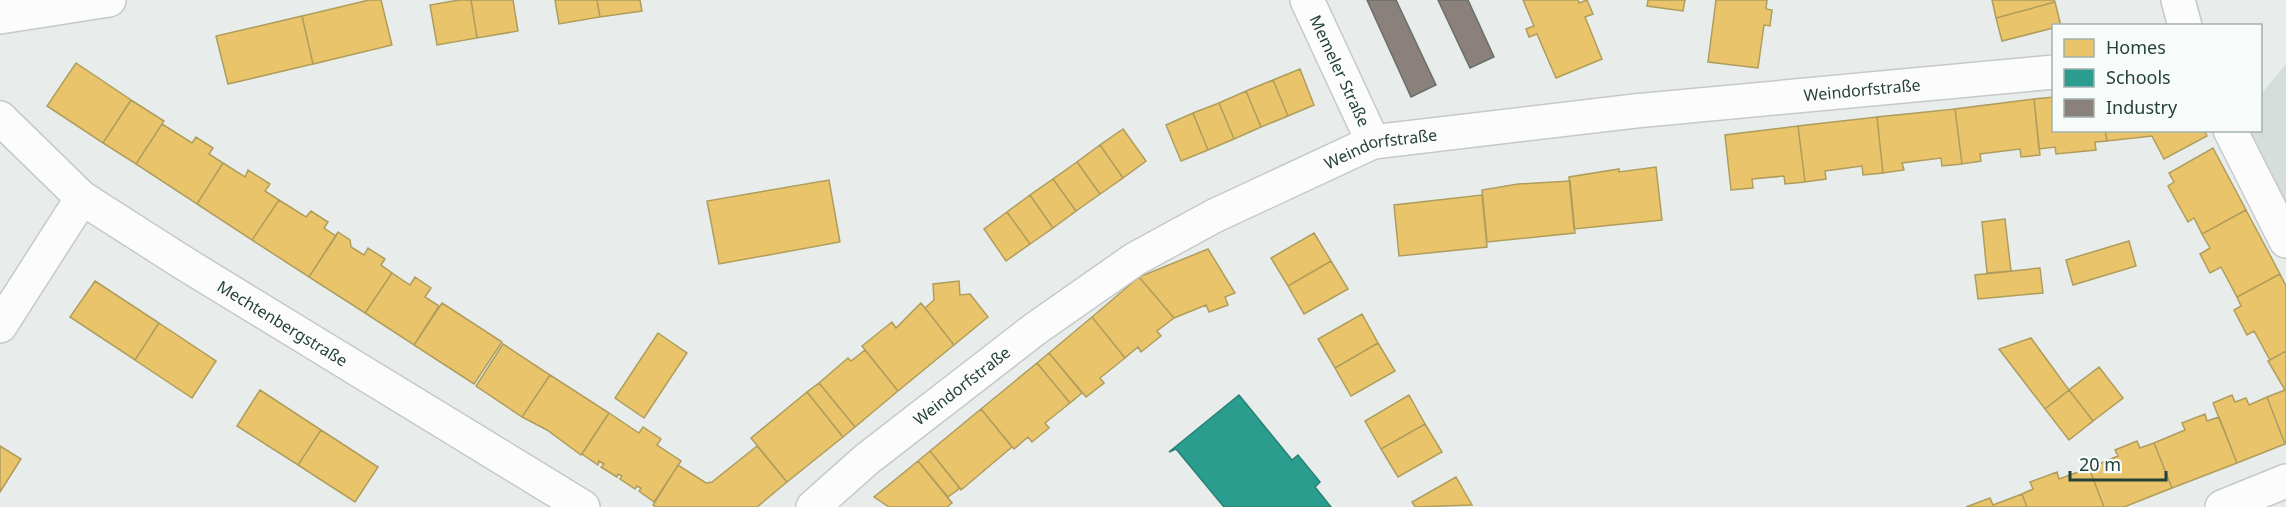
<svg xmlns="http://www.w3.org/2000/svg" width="2286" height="507" viewBox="0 0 2286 507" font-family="'Noto Sans',sans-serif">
  <rect width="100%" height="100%" fill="#e8edeb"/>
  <path fill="#d6dedb" d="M 2286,64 L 2286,228 L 2237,131 L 2260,130 L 2261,94 Z"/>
  <path fill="#e9c46a" stroke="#ae9d5c" stroke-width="1.5" d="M 369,0 L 381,0 L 392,45 L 313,64 L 302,16 Z
    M 459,0 L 471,0 L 477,38 L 437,45 L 430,5 Z
    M 471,0 L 513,0 L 518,31 L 477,38 Z
    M 555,0 L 597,0 L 600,17 L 559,24 Z
    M 597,0 L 640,0 L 642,11 L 600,17 Z
    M 1523,0 L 1578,0 L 1579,3 L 1587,0 L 1593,14 L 1585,17 L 1602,59 L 1556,78 L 1537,34 L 1529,37 L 1526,29 L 1534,26 Z
    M 1648,0 L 1685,0 L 1683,11 L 1647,6 Z
    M 1716,0 L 1767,0 L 1766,9 L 1772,10 L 1770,26 L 1764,25 L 1758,68 L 1708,62 Z
    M 1992,0 L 2054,0 L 2055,2 L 1996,18 Z
    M 2055,2 L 2061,26 L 2002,41 L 1996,18 Z
    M 302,16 L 313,64 L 228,84 L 216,36 Z
    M 76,63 L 131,100 L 103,143 L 47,106 Z
    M 1300,69 L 1314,105 L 1288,116 L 1273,80 Z
    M 1273,80 L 1288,116 L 1261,127 L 1246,91 Z
    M 1246,91 L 1261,127 L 1234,139 L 1219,103 Z
    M 2054,97 L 2054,130 L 2105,130 L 2107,141 L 2095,142 L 2096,150 L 2056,154 L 2055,147 L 2039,149 L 2034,99 Z
    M 2034,99 L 2040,155 L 2021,157 L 2020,149 L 1980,154 L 1981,161 L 1962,164 L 1955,109 Z
    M 131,100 L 164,121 L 136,164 L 103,143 Z
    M 1219,103 L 1234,139 L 1208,150 L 1193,113 Z
    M 1955,109 L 1962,164 L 1942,166 L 1941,158 L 1902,163 L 1904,170 L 1883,173 L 1877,117 Z
    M 1193,113 L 1208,150 L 1181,161 L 1166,125 Z
    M 1877,117 L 1883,173 L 1863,175 L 1862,166 L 1825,171 L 1826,179 L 1805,182 L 1798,126 Z
    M 162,124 L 192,143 L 196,137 L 213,148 L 209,154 L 223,163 L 197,204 L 136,164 Z
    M 1798,126 L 1805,182 L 1785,184 L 1784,176 L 1752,179 L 1753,188 L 1731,190 L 1725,135 Z
    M 1123,129 L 1146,161 L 1123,178 L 1100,145 Z
    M 2105,130 L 2204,130 L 2207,136 L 2164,159 L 2152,136 L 2107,141 Z
    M 1100,145 L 1123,178 L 1100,194 L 1077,162 Z
    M 2213,148 L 2246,210 L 2202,234 L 2194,218 L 2188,222 L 2168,186 L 2174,182 L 2169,173 Z
    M 1077,162 L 1100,194 L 1076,211 L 1053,179 Z
    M 223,163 L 245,177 L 248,170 L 270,184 L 265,191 L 279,200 L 252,240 L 197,204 Z
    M 1656,167 L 1662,220 L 1574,229 L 1569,177 L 1619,169 L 1619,172 Z
    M 1053,179 L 1076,211 L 1053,228 L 1030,195 Z
    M 829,180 L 840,242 L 719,264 L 707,201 Z
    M 1570,181 L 1575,233 L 1487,242 L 1482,190 L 1518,184 Z
    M 1030,195 L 1053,228 L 1030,244 L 1007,212 Z
    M 1482,195 L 1487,247 L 1399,256 L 1394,205 Z
    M 279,200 L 306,217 L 311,211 L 328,222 L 324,228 L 336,236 L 309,277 L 252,240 Z
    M 2246,210 L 2280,274 L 2237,297 L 2221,267 L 2210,273 L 2200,254 L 2210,248 L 2202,234 Z
    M 1007,212 L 1030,244 L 1006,261 L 984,229 Z
    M 2005,219 L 2011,271 L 1987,273 L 1982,222 Z
    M 338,232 L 350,240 L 351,247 L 364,255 L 368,248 L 385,259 L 381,265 L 392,273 L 365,313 L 309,277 Z
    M 1314,233 L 1331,261 L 1288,286 L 1271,258 Z
    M 2129,241 L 2136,266 L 2073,285 L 2066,260 Z
    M 1208,249 L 1235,293 L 1225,297 L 1228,305 L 1209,312 L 1206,305 L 1174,318 L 1139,277 Z
    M 1331,261 L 1348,289 L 1304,314 L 1288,286 Z
    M 2040,268 L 2043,293 L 1978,299 L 1975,275 Z
    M 392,273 L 410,285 L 415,277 L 431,288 L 425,297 L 439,306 L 414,345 L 365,313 Z
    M 2280,274 L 2286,286 L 2286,351 L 2270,360 L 2254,331 L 2247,335 L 2234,310 L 2241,306 L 2237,297 Z
    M 1139,277 L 1174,318 L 1157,331 L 1161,336 L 1141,352 L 1138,347 L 1125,358 L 1092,317 Z
    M 95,281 L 159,323 L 135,360 L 70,317 Z
    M 959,281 L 960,295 L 970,294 L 988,317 L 954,345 L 925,308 L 934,300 L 933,284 Z
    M 442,303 L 502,342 L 474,384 L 414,345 Z
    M 921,303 L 954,345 L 898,391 L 862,346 L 892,322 L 896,328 Z
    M 1362,314 L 1378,343 L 1335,368 L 1318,339 Z
    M 1092,317 L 1125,358 L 1100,378 L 1104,383 L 1086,397 L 1049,353 Z
    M 159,323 L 216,361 L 192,398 L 135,360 Z
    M 658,333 L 687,353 L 644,418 L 615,398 Z
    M 2031,338 L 2069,390 L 2045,409 L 1999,349 Z
    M 1378,343 L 1395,371 L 1351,396 L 1335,368 Z
    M 503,344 L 550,375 L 522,417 L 476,386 Z
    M 865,350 L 898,391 L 855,427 L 819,383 L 848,358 L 851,361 Z
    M 2286,351 L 2286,444 L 2285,444 L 2267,397 L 2285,390 L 2268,361 Z
    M 1049,353 L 1082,393 L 1070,403 L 1037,363 Z
    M 1037,363 L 1070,403 L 1045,423 L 1049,428 L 1032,442 L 1028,437 L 1014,449 L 981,409 Z
    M 2099,367 L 2123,398 L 2093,421 L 2069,390 Z
    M 550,375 L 609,413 L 581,455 L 547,430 L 522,417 Z
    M 819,383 L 855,427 L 843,437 L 807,392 Z
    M 260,390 L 321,430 L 298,465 L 237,426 Z
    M 2069,390 L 2093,421 L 2069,440 L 2045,409 Z
    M 807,392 L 843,437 L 787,482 L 751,438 Z
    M 1409,395 L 1425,424 L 1381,449 L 1365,421 Z
    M 2232,395 L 2235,402 L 2246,398 L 2249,405 L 2267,397 L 2285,444 L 2237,463 L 2213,403 Z
    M 981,409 L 1012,447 L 961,490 L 930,451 Z
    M 609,413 L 639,433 L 643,427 L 661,439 L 657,445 L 681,461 L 654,502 L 639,491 L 641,488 L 637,486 L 635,489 L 620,479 L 622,476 L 618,474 L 617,477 L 601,467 L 604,464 L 599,461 L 598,465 L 582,454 Z
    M 2205,414 L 2207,421 L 2219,417 L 2237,463 L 2172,488 L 2154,443 L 2185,430 L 2182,423 Z
    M 1425,424 L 1442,452 L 1398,477 L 1381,449 Z
    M 321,430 L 378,467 L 355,502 L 298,465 Z
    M 2137,441 L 2140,448 L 2154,443 L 2172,488 L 2124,507 L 2104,507 L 2089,468 L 2118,456 L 2115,450 Z
    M 0,446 L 21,459 L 0,492 Z
    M 757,446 L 787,482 L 757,507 L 656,507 L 653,505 L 678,465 L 706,483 L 712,482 Z
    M 930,451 L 960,488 L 948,497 L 918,461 Z
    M 918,461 L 952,503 L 947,507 L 889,507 L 874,497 Z
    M 2089,468 L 2104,507 L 2027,507 L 2022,494 L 2033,489 L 2030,482 L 2057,472 L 2059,479 Z
    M 1456,477 L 1472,505 L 1415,507 L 1412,502 Z
    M 2022,494 L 2027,507 L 1966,507 L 1990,498 L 1993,505 Z"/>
  <path fill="#2a9d8f" stroke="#288276" stroke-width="1.5" d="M 1239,395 L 1292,460 L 1298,455 L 1320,482 L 1315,487 L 1331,507 L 1224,507 L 1176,449 L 1169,452 Z"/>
  <path fill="#8a817c" stroke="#6b6e68" stroke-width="1.5" d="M 1367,0 L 1396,0 L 1436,85 L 1411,97 Z
    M 1438,0 L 1468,0 L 1494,57 L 1470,68 Z"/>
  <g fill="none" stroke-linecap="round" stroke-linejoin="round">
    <g stroke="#c5cac8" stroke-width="36">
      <g id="minor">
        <path id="s1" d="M 1307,0 L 1373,142"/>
        <path d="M 2178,0 L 2185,26"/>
        <path d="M 0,17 L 109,0"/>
        <path id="s2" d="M 0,118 L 82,198 L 182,262 L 583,507"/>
        <path d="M 2230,130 L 2286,241"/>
        <path d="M 0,326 L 82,198"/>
        <path id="s3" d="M 813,507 L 867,459 L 1035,329 L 1135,259 L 1214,216 L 1373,142 L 1635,111 L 2054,72"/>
        <path d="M 2222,507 L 2286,481"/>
      </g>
    </g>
    <use href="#minor" stroke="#fcfcfc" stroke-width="33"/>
  </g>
  <g text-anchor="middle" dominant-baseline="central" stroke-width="6" stroke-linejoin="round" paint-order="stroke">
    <g font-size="16" fill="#24423a" stroke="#f7fbf9">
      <text stroke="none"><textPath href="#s1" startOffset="78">Memeler Straße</textPath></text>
      <text stroke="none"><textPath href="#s3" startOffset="1164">Weindorfstraße</textPath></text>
      <text stroke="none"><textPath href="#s3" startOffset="678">Weindorfstraße</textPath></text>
      <text stroke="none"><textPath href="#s2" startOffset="351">Mechtenbergstraße</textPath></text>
      <text stroke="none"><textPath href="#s3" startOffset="192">Weindorfstraße</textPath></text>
    </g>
  </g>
  <rect x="2052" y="24" width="210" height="108" fill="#f7fbf9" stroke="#a3b1ad" stroke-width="1.5"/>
  <rect x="2064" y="39" width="30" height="18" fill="#e9c46a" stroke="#a3b1ad" stroke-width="1.5"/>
  <text x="2106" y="54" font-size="18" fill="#24423a">Homes</text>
  <rect x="2064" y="69" width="30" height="18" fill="#2a9d8f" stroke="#a3b1ad" stroke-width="1.5"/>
  <text x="2106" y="84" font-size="18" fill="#24423a">Schools</text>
  <rect x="2064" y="99" width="30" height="18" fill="#8a817c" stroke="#a3b1ad" stroke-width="1.5"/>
  <text x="2106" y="114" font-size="18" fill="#24423a">Industry</text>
  <path d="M2070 471v9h96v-9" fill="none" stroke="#24423a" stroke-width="3"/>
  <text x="2079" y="471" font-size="18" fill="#24423a" stroke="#f7fbf9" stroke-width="4.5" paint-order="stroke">20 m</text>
</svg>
